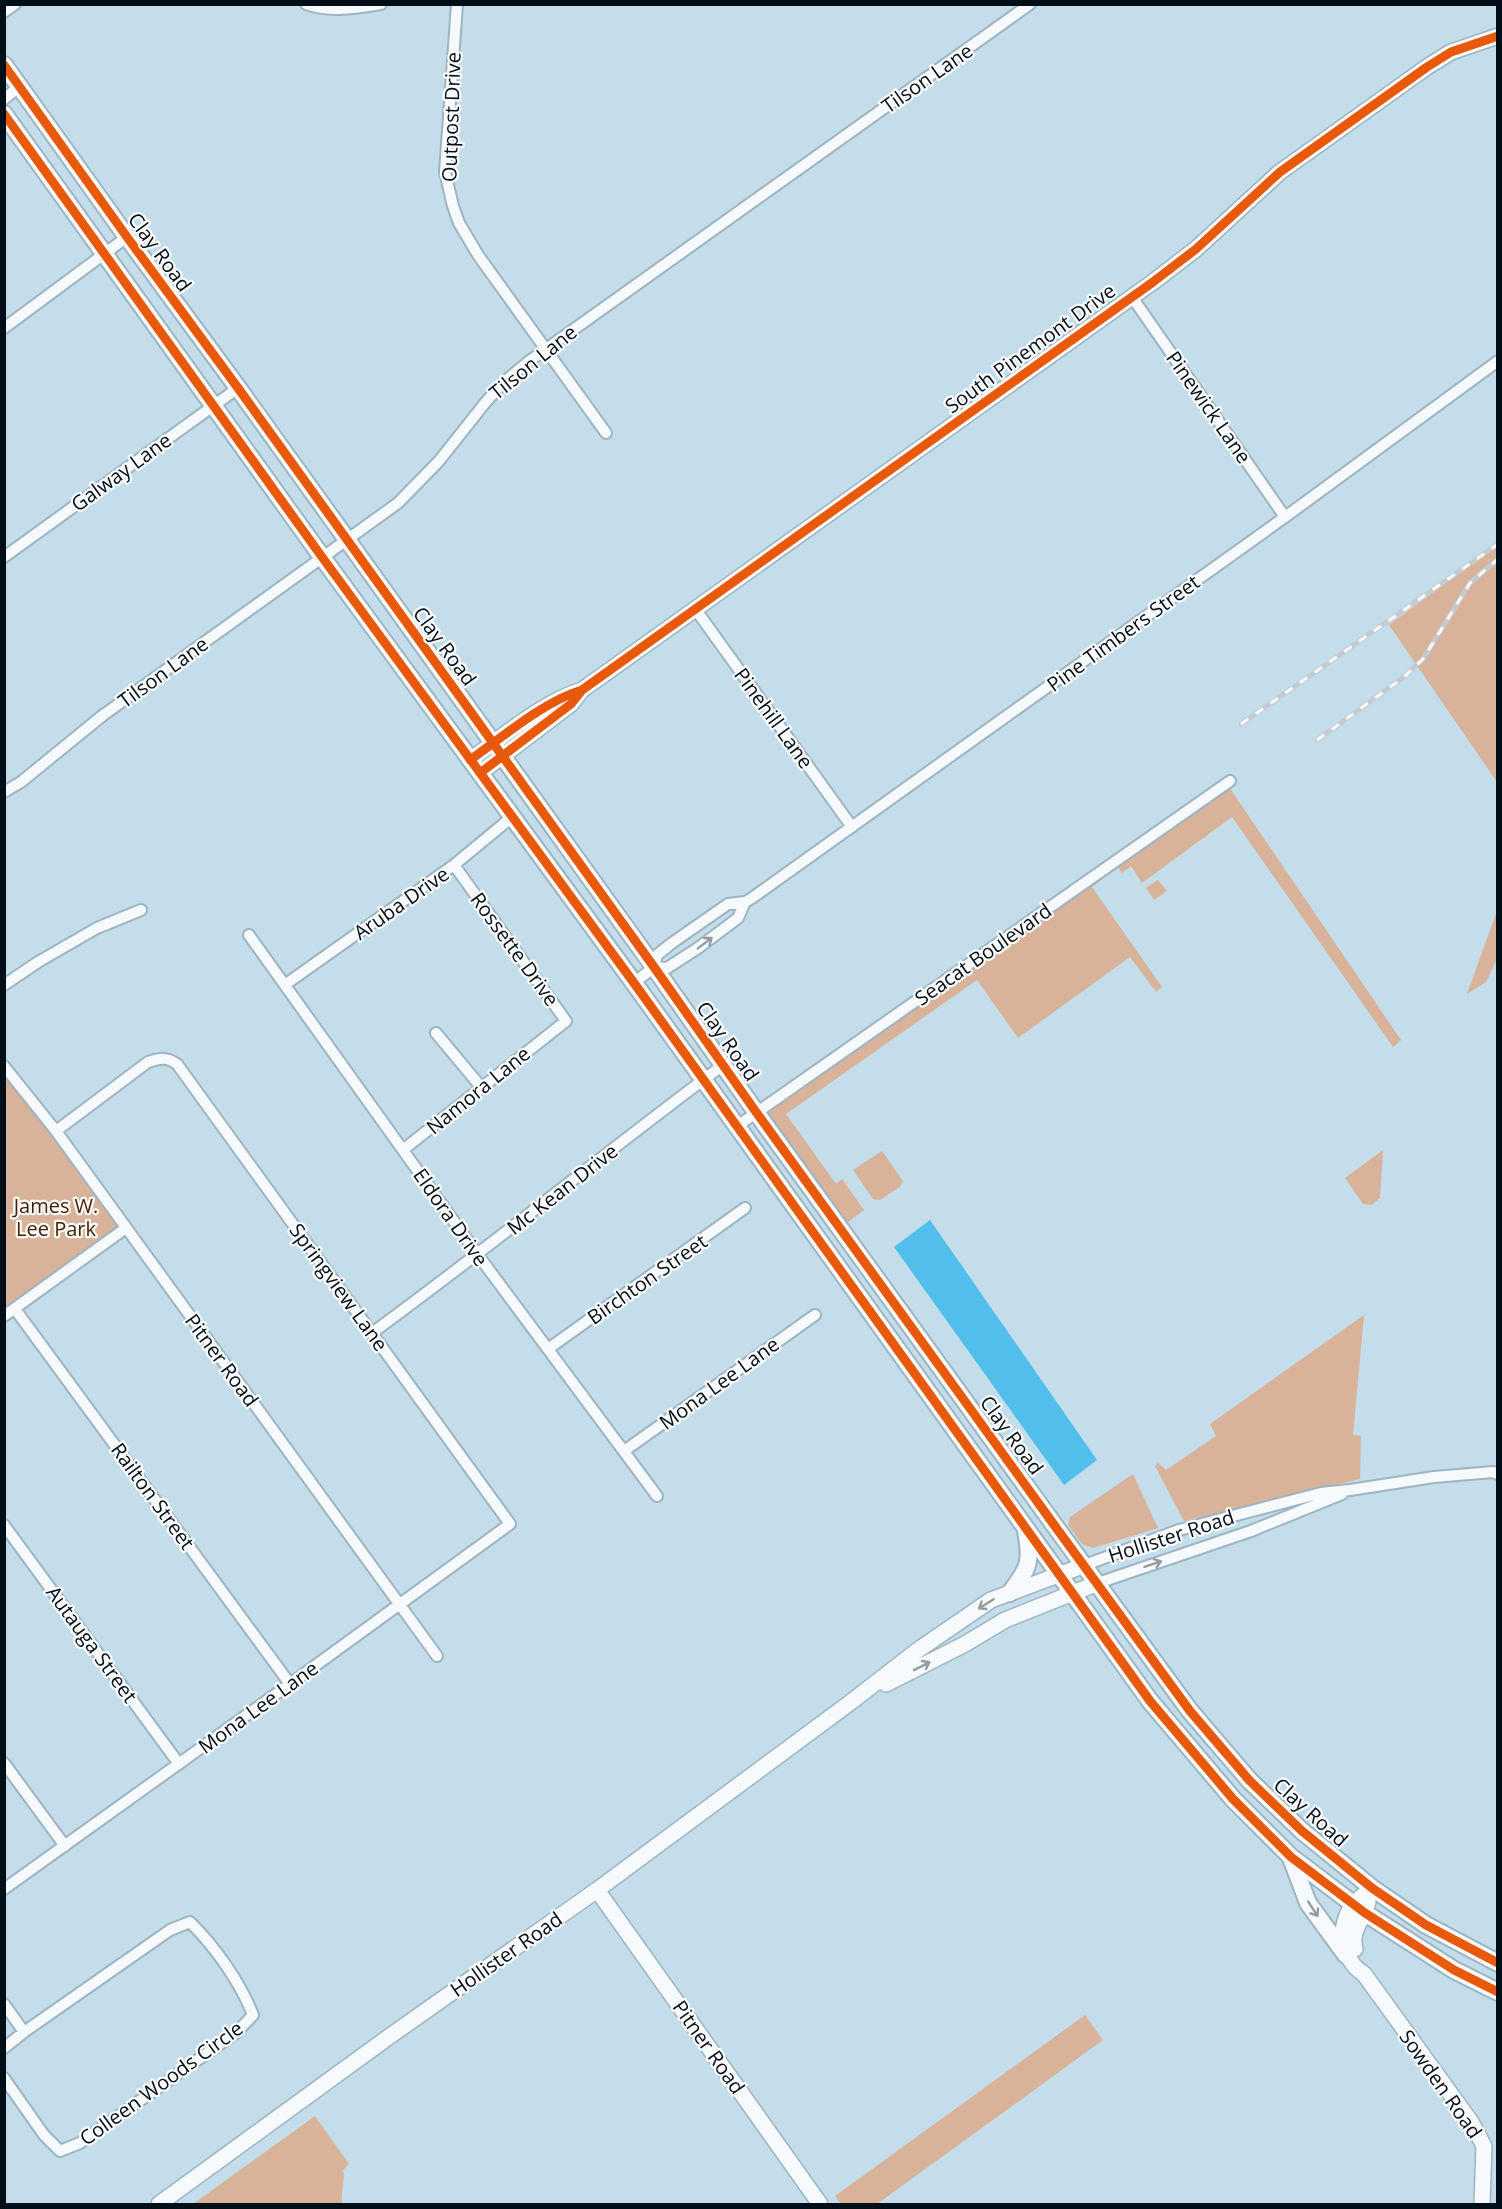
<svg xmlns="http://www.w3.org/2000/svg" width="1502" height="2209" viewBox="0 0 1502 2209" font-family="'Open Sans',sans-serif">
  <rect width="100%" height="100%" fill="#c4ddeb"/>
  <path fill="#d8b39a" d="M 1497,545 L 1497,782 L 1389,625 Z
    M 1229,787 L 1401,1040 L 1393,1047 L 1232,817 L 1142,883 L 1131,866 L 1122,873 L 1118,867 L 1092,887 L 1162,987 L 1156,992 L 1130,957 L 1018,1038 L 977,980 L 786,1114 L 836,1184 L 842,1179 L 864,1210 L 847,1223 L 767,1112 Z
    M 1158,880 L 1167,891 L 1154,900 L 1146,888 Z
    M 1497,911 L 1497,959 L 1486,982 L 1467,994 Z
    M 4,1066 L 126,1228 L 4,1316 Z
    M 1383,1150 L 1380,1198 L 1372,1205 L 1363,1204 L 1345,1178 Z
    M 882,1151 L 903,1181 L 900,1187 L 880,1200 L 873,1199 L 853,1170 Z
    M 1364,1315 L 1353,1435 L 1361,1436 L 1360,1479 L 1184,1521 L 1155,1466 L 1158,1463 L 1166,1470 L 1216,1436 L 1210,1424 Z
    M 1133,1474 L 1158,1528 L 1093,1548 L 1082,1544 L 1068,1525 L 1070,1517 Z
    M 1085,2015 L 1103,2040 L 877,2204 L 841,2204 L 835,2196 Z
    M 315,2116 L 349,2164 L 343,2170 C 346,2181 340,2192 342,2204 L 193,2204 Z"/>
  <path fill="#52beec" d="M 930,1220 L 1097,1460 L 1064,1485 L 894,1247 Z"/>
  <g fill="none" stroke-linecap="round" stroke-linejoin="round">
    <g stroke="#9eb4c0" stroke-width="14">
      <path id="street" d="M 306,4 C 331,13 356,8 381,4
        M 457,4 L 445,172 L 453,206 L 459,223 L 478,255 L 606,433
        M 4,12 L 15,4
        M 4,99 L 20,86
        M 1132,297 L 1285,517
        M 4,328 L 127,237
        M 4,557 L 238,388
        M 696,610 L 852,827
        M 4,792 L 21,782 L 102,716 L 398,503 L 439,461 L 485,403 L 503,383 L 528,362 L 1030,4
        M 249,935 L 478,1255 L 657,1496
        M 654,967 L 667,968 L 698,948 L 738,918 L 745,902
        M 634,983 L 654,967 L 657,955 L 672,943 L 728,904 L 745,902 L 752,898 L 1285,517 L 1498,361
        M 286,984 L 454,865 L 512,817
        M 4,985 L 38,962 L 97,928 L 141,910
        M 436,1033 L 481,1087
        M 4,1066 L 56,1131 L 437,1656
        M 736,1127 L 1230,781
        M 404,1149 L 566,1021 L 454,865
        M 15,1309 L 290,1684
        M 4,1316 L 126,1228
        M 372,1333 C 491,1246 605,1153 723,1065
        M 548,1349 L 745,1208
        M 624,1451 L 815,1315
        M 4,1525 L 179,1764
        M 1085,1565 L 1179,1530 L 1321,1493 L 1350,1490 L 1434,1477 L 1493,1472 L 1498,1474
        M 1098,1583 L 1251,1531 L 1342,1494
        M 4,1763 L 65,1846
        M 4,1889 L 290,1684 L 510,1524 L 177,1064 C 167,1057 161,1058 148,1062 L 56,1131
        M 4,2004 L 24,2032
        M 4,2048 L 24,2032 L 170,1930 L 190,1922 C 216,1948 240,1982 253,2015 L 237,2032 L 80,2143 L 60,2151 L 44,2135 L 4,2078"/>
    </g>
    <g stroke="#9eb4c0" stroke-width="18">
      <path id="secondary" d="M 470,760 C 504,736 543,702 582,690
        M 480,773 L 571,704 L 582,690 L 1153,282 L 1196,249 L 1280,172 L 1427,67 L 1451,52 L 1498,36
        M 886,1684 L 965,1644 L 1005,1620 L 1098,1583
        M 1372,1888 C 1366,1893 1359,1898 1354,1904 C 1336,1925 1341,1960 1364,1974 L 1471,2122 L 1484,2146 L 1482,2204
        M 597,1890 L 820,2204
        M 1355,1949 C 1350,1929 1364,1920 1368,1902
        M 159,2204 L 390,2036 L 597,1890 L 851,1702 L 918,1650 L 991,1600 L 1085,1565"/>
    </g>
    <g stroke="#9eb4c0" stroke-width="20">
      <path id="primary" d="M 4,65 L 127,237 L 238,388 L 654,967 L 756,1112 L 1052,1522 L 1190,1711 L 1249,1780 L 1302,1831 L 1372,1888 L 1426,1925 L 1498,1963
        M 4,114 L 322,557 L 634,983 L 1150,1701 L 1233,1799 L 1291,1857 L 1365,1913 L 1454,1970 L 1498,1992
        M 1010,1593 C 1029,1568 1032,1562 1026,1531
        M 1291,1858 L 1308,1903 L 1346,1955"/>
    </g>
    <use href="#street" stroke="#f6fafc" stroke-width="10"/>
    <use href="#secondary" stroke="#f6fafc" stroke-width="15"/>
    <use href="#primary" stroke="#f6fafc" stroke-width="16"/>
    <g stroke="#c3cbd0" stroke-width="5">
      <path id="rail" d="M 1241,724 L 1498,544
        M 1317,740 L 1404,677 L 1423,659 L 1470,583 L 1498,559"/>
    </g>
    <use href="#rail" stroke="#fbfbfb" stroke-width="3" stroke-dasharray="9" stroke-linecap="butt"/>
    <g stroke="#fbfbfb" stroke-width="13">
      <path id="cycleway" d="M 4,65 L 127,237 L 238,388 L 654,967 L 756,1112 L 1052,1522 L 1190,1711 L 1249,1780 L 1302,1831 L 1372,1888 L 1426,1925 L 1498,1963
        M 4,114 L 322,557 L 634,983 L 1150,1701 L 1233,1799 L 1291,1857 L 1365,1913 L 1454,1970 L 1498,1992
        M 470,760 C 504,736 543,702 582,690
        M 480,773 L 571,704 L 582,690 L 1153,282 L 1196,249 L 1280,172 L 1427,67 L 1451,52 L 1498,36"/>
    </g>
    <use href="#cycleway" stroke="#e8590c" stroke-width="9"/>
  </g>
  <defs><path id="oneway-shaft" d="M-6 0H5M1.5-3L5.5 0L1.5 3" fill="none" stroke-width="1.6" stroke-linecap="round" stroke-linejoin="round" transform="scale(1.5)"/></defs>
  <g stroke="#949ca1">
    <use href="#oneway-shaft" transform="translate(705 943) rotate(-37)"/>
    <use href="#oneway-shaft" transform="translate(1153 1564) rotate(-18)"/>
    <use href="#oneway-shaft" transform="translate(986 1604) rotate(148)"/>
    <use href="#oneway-shaft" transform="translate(922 1666) rotate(-27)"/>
    <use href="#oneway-shaft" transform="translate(1313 1909) rotate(57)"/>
  </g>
  <g text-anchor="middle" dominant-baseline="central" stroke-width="4.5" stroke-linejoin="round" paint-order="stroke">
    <g font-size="20" fill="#000e18" stroke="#fbfbfb">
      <text transform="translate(927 78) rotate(-35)">Tilson Lane</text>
      <text transform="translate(451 117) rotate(-88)">Outpost Drive</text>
      <text transform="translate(160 252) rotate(54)">Clay Road</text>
      <text transform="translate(1030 348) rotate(-36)">South Pinemont Drive</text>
      <text transform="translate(533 362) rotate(-39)">Tilson Lane</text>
      <text transform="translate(1209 407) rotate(55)">Pinewick Lane</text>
      <text transform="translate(121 472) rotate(-36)">Galway Lane</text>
      <text transform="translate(1123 633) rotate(-36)">Pine Timbers Street</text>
      <text transform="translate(445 646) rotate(54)">Clay Road</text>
      <text transform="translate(163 672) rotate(-36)">Tilson Lane</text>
      <text transform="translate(774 718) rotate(54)">Pinehill Lane</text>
      <text transform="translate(401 903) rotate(-35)">Aruba Drive</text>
      <text transform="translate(515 949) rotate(54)">Rossette Drive</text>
      <text transform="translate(983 954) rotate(-35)">Seacat Boulevard</text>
      <text transform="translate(728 1041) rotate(55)">Clay Road</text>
      <text transform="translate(478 1090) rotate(-39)">Namora Lane</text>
      <text transform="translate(562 1189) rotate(-38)">Mc Kean Drive</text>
      <text transform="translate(451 1217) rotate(55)">Eldora Drive</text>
      <text transform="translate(647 1279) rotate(-35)">Birchton Street</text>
      <text transform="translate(339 1287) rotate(54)">Springview Lane</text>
      <text transform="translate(222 1360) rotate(54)">Pitner Road</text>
      <text transform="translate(719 1383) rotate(-36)">Mona Lee Lane</text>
      <text transform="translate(1012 1435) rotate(54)">Clay Road</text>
      <text transform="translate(153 1496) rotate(54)">Railton Street</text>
      <text transform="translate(1171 1536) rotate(-18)">Hollister Road</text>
      <text transform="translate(92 1644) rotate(54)">Autauga Street</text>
      <text transform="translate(258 1707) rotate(-36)">Mona Lee Lane</text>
      <text transform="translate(1311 1812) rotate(42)">Clay Road</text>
      <text transform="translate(506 1954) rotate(-35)">Hollister Road</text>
      <text transform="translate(709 2047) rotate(55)">Pitner Road</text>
      <text transform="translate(161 2083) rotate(-36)">Colleen Woods Circle</text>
      <text transform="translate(1441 2084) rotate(55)">Sowden Road</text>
    </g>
    <g font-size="20" fill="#462106" stroke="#fbfbfb">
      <text x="56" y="1205">James W.<tspan x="56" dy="23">Lee Park</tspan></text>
    </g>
  </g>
  <rect width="1502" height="2209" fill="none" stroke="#000e18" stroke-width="12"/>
</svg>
